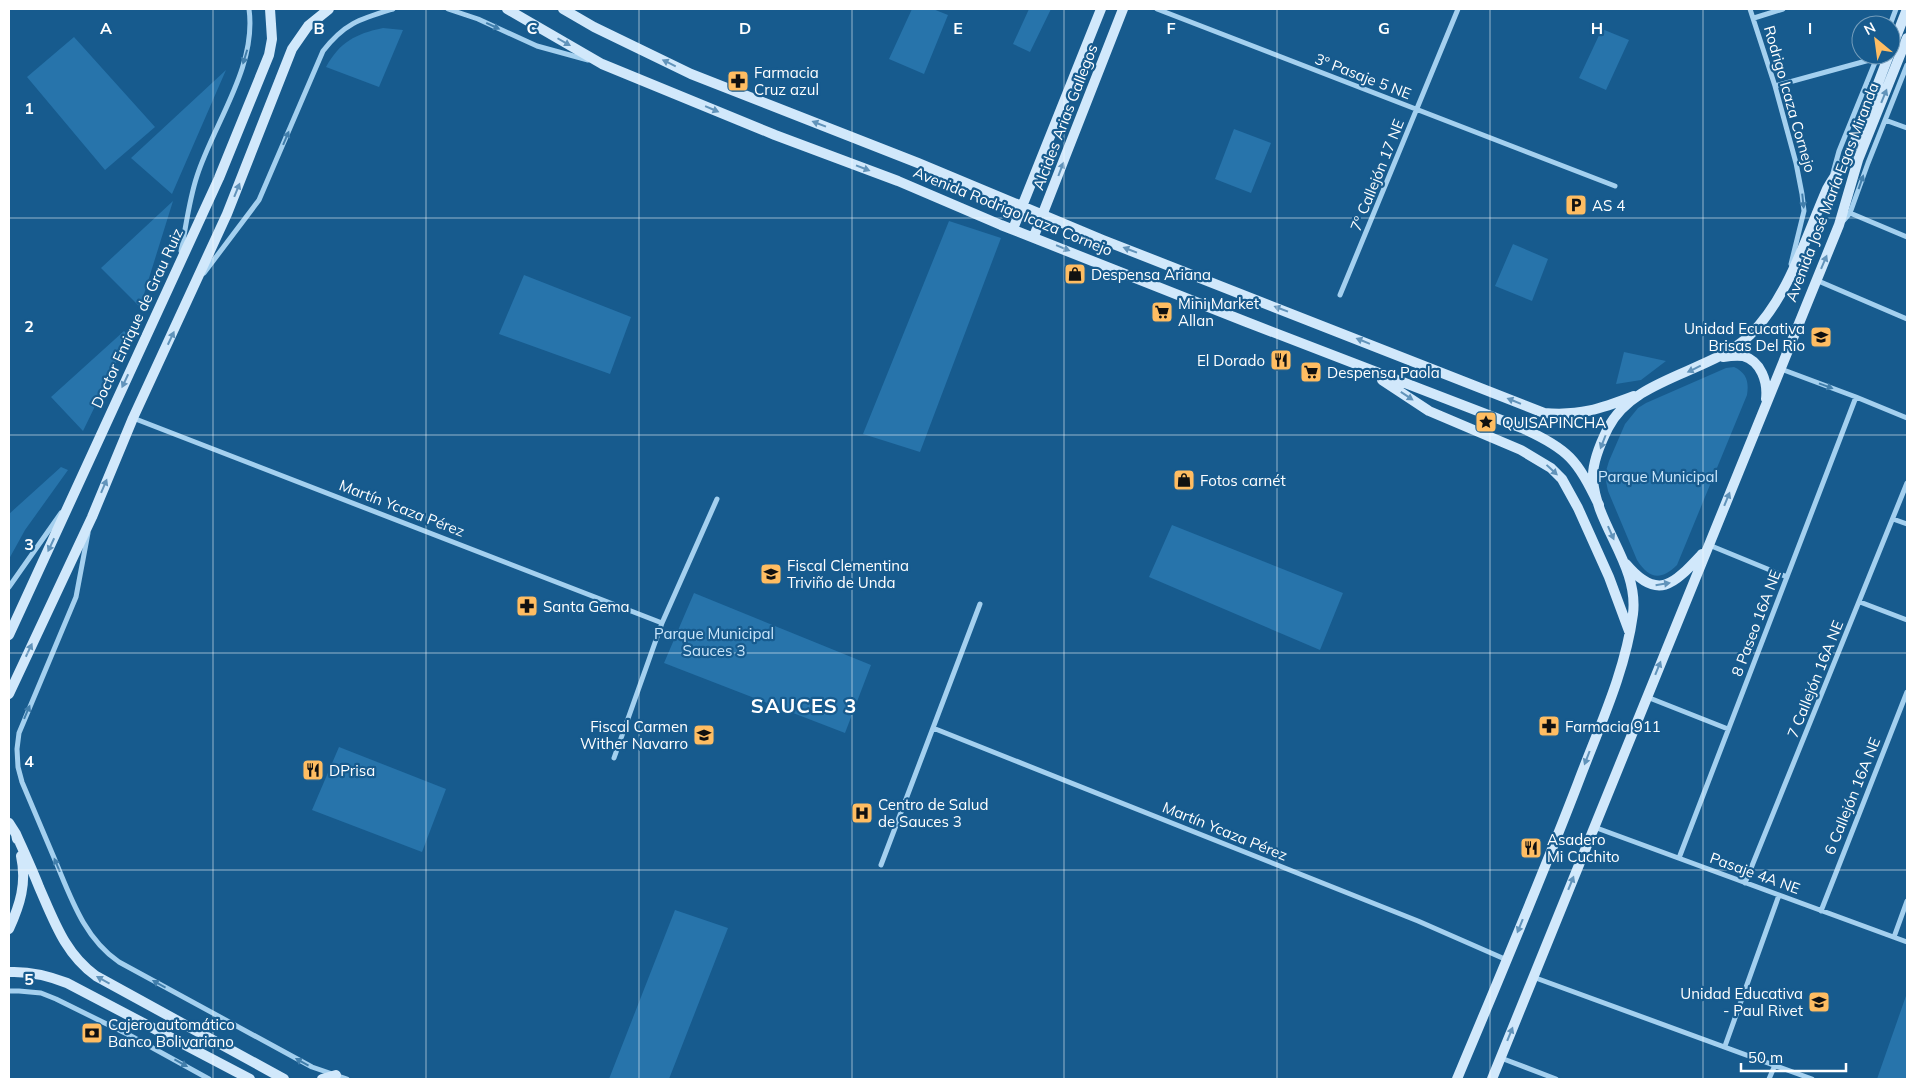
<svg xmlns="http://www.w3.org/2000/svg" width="1916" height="1088" viewBox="0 0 1916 1088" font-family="Mulish,sans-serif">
  <rect width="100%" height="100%" fill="#175b8e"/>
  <path fill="#2774ab" d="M 912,9 L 933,9 L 948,15 L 924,74 L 889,59 Z
    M 1029,9 L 1051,9 L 1030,52 L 1013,44 Z
    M 383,28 L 403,30 L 379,87 L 326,67 C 340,42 355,34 383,28 Z
    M 1602,29 L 1629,40 L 1606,90 L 1579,78 Z
    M 74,37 L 155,127 L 105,170 L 27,77 Z
    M 226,70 L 172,194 L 131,158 Z
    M 1234,129 L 1271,143 L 1251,193 L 1215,179 Z
    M 173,201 L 140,307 L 101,268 Z
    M 949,221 L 1001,238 L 920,452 L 863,434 Z
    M 1513,244 L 1548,259 L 1532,301 L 1495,286 Z
    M 524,275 L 631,317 L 610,374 L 499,334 Z
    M 124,331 L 129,336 L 83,431 L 51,397 Z
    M 1624,352 L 1666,361 L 1641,380 L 1616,384 Z
    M 1734,367 C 1747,373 1749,382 1747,395 L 1677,565 C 1661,581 1649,579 1637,560 L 1608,491 L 1606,481 L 1606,471 L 1609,461 L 1625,424 L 1638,408 L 1646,403 L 1726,368 Z
    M 61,467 L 68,470 L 25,530 L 9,559 L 9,514 Z
    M 1172,525 L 1343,593 L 1320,650 L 1149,577 Z
    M 694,593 L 871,665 L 845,733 L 664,663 Z
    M 339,747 L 446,789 L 422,852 L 312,810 Z
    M 675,910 L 728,928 L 669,1079 L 609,1079 Z
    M 1907,993 L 1907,1079 L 1877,1079 Z"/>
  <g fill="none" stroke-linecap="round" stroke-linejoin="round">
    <path stroke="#a4d0ef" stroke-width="5" d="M 448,9 L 478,19 L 537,46 L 588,60
      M 1157,9 L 1615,186
      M 1750,9 L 1775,86 L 1796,163 L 1802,194 L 1804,211 L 1791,264
      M 1754,18 L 1783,9
      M 1890,25 L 1896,9
      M 1775,86 L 1877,58
      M 1885,120 L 1907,128
      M 1833,173 L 1839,151 L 1878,55
      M 1850,213 L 1907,237
      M 1843,221 L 1850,213 L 1868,163 L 1907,65
      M 181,251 C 186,227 189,200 197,176 C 214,123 257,67 249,9
      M 204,273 L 259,200 L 323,51 C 345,23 360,19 393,9
      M 1816,280 L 1907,319
      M 1340,295 L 1458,9
      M 1781,369 L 1856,397 L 1907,418
      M 133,418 L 662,623
      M 1893,519 L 1907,524
      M 88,533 L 76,597 L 19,733 L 17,749 L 18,767 L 22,782 C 33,808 44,834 55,860 C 71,898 84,938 119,962 L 312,1067 L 347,1079
      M 1709,545 L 1787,577
      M 9,587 L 61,513
      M 1860,602 L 1907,620
      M 1647,697 L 1728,729
      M 933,728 L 1418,921 L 1507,960
      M 614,758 L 662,623 L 717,499
      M 1594,827 L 1907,942
      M 1679,858 L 1856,397
      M 881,865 L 980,604
      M 1745,883 L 1907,483
      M 1821,911 L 1907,692
      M 1894,937 L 1907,901
      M 1533,977 L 1812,1079
      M 9,991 L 19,991 L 41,993 L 56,999 L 131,1036 L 209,1079
      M 1725,1046 L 1779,895
      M 1501,1058 L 1556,1079
      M 1769,1079 L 1775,1065"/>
    <path stroke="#d1e8fb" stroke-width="10" d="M 507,9 L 602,64 L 775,135 L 898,181 L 1001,225 L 1244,321 L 1522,428 C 1569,449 1577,460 1599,505
      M 563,9 L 594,27 L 691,74 L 918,163 L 1103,240 L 1544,413 C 1580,416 1600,409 1634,396
      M 1891,50 L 1907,9
      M 1013,229 L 1101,9
      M 1034,236 L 1123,9
      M 1723,357 C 1729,356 1736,355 1743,356 C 1761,361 1768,382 1766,399
      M 1382,380 L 1429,411 L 1521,450 L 1551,468 L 1562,479 L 1578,508 L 1609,577 L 1629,631
      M 1626,564 C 1658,602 1674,584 1702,554
      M 9,635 L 219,178 L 269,55 L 272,39 L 270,9
      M 9,694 L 92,517 L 133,418 L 227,214 L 292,49 L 308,26 L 329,9
      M 9,823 L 16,834 L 17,839
      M 16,834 C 24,852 32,869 39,887 C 54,921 65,954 96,976 L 284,1079
      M 9,929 C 20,905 27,883 21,856
      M 9,972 C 30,971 47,975 67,983 L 250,1079
      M 322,1079 L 336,1075
      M 1457,1079 C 1498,981 1540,882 1578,783 C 1599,727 1625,673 1633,614 C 1639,565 1596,526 1593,479 C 1592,463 1601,442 1608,428 C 1634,377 1711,373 1750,335 C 1789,296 1805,239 1827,189 C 1833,177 1843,166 1849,154 C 1864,122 1876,88 1889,55
      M 1492,1079 L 1839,225 L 1858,160 L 1907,38"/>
  </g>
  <defs><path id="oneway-solid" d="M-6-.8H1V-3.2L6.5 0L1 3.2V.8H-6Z" transform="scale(1.25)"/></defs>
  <g fill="#417eab">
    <use href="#oneway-solid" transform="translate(493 26) rotate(25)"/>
    <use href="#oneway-solid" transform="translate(245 57) rotate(107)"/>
    <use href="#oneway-solid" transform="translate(286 138) rotate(-67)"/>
    <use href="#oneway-solid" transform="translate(1861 182) rotate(-71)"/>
    <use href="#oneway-solid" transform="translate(1803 201) rotate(84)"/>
    <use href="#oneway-solid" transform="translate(1826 386) rotate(20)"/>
    <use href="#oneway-solid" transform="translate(27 712) rotate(-67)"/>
    <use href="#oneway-solid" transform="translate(57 865) rotate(-113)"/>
    <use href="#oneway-solid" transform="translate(159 984) rotate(-151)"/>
    <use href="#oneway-solid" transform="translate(302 1062) rotate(-151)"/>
    <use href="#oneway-solid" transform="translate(181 1063) rotate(29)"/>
  </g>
  <g fill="#6193ba">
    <use href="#oneway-solid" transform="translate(564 42) rotate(30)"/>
    <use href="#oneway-solid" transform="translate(669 63) rotate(-154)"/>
    <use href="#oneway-solid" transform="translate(1884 96) rotate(-68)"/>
    <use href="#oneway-solid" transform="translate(712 109) rotate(23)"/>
    <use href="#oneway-solid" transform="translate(819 124) rotate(-159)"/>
    <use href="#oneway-solid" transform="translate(863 168) rotate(21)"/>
    <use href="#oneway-solid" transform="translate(1061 169) rotate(-69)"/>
    <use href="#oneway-solid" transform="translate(237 190) rotate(-68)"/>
    <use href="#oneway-solid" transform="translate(1063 248) rotate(22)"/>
    <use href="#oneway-solid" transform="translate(1130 250) rotate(-159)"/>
    <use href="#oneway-solid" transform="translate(1824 262) rotate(-67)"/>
    <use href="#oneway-solid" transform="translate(1281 309) rotate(-159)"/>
    <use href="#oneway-solid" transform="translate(171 338) rotate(-65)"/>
    <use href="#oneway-solid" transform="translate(1363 341) rotate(-158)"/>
    <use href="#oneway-solid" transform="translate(1694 369) rotate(154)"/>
    <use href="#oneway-solid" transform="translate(125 381) rotate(115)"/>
    <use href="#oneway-solid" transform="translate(1407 396) rotate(34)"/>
    <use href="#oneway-solid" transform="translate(1514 401) rotate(-158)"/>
    <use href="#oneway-solid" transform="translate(1603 442) rotate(111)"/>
    <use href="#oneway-solid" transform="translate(1552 470) rotate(43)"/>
    <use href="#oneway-solid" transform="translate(104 486) rotate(-67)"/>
    <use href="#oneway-solid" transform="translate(1727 499) rotate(-68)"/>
    <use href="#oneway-solid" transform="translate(1611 533) rotate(66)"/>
    <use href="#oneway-solid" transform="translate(51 545) rotate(115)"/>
    <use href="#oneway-solid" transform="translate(1663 584) rotate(-9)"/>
    <use href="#oneway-solid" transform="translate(29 650) rotate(-65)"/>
    <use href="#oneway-solid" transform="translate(1658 668) rotate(-68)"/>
    <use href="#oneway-solid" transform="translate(1587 758) rotate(111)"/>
    <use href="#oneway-solid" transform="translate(1571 883) rotate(-68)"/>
    <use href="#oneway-solid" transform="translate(1520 926) rotate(112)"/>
    <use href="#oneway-solid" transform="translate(103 980) rotate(-151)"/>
    <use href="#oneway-solid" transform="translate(1510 1034) rotate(-68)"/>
  </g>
  <path fill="none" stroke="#fff" stroke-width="1" stroke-opacity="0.55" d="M 213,9 L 213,1079M 426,9 L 426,1079M 639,9 L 639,1079M 852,9 L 852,1079M 1064,9 L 1064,1079M 1277,9 L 1277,1079M 1490,9 L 1490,1079M 1703,9 L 1703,1079M 9,218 L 1907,218M 9,435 L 1907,435M 9,653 L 1907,653M 9,870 L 1907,870"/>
  <defs>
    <g id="pharmacy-square" transform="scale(1.125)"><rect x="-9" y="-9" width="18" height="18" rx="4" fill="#ffbd62" stroke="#175b8e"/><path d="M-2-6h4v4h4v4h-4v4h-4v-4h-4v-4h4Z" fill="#111"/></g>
    <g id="parking-square" transform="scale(1.125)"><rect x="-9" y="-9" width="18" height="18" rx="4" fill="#ffbd62" stroke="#175b8e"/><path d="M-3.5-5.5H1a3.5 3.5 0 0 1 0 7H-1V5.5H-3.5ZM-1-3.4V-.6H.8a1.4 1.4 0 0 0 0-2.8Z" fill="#111"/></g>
    <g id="shop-square" transform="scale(1.125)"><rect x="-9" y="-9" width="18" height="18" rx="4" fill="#ffbd62" stroke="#175b8e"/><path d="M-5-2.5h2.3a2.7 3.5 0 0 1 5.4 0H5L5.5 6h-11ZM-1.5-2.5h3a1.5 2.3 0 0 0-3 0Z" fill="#111"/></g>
    <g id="supermarket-square" transform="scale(1.125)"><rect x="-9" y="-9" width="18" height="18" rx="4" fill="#ffbd62" stroke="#175b8e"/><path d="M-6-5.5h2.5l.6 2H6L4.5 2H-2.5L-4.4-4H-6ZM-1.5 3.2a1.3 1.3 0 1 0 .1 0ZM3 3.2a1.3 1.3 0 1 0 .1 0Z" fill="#111"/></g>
    <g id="school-square" transform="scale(1.125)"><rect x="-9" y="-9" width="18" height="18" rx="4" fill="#ffbd62" stroke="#175b8e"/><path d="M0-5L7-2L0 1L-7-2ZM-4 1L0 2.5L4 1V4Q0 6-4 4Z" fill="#111"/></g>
    <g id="restaurant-square" transform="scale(1.125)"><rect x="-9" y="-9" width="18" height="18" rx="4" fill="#ffbd62" stroke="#175b8e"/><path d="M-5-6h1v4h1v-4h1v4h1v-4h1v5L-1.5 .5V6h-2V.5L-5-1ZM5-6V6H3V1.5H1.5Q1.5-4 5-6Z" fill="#111"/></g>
    <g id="sight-square" transform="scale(1.125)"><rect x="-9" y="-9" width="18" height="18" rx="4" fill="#ffbd62" stroke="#175b8e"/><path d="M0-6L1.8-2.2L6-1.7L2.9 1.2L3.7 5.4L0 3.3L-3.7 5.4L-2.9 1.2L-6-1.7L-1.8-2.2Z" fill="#111"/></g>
    <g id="hospital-square" transform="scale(1.125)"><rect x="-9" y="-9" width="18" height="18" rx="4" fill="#ffbd62" stroke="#175b8e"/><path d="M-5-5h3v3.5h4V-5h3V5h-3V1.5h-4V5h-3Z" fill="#111"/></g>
    <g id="bank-square" transform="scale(1.125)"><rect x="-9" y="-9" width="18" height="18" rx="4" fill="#ffbd62" stroke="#175b8e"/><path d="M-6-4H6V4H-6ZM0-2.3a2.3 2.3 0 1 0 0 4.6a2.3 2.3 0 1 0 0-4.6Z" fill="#111"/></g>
  </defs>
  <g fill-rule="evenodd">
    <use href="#pharmacy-square" x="738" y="81"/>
    <use href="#parking-square" x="1576" y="205"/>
    <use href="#shop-square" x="1075" y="274"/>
    <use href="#supermarket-square" x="1162" y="312"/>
    <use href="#school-square" x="1821" y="337"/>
    <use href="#restaurant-square" x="1281" y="360"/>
    <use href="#supermarket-square" x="1311" y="372"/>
    <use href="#sight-square" x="1486" y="422"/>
    <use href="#shop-square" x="1184" y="480"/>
    <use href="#school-square" x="771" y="574"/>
    <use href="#pharmacy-square" x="527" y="606"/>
    <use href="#pharmacy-square" x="1549" y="726"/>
    <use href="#school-square" x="704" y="735"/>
    <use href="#restaurant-square" x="313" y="770"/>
    <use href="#hospital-square" x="862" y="813"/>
    <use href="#restaurant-square" x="1531" y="848"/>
    <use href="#school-square" x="1819" y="1002"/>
    <use href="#bank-square" x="92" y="1033"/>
  </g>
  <g text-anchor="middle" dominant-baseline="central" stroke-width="4.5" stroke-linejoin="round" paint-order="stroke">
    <g font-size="15" fill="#fff" stroke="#175b8e" text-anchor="start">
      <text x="754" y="72">Farmacia<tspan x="754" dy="17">Cruz azul</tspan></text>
      <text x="1592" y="205">AS 4</text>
      <text x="1091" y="274">Despensa Ariana</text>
      <text x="1178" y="303">Mini Market<tspan x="1178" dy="17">Allan</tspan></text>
      <text x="1805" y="328" text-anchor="end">Unidad Ecucativa<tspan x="1805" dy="17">Brisas Del Rio</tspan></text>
      <text x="1265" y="360" text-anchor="end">El Dorado</text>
      <text x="1327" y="372">Despensa Paola</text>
      <text x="1502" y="422">QUISAPINCHA</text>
      <text x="1200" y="480">Fotos carnét</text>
      <text x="787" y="565">Fiscal Clementina<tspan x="787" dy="17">Triviño de Unda</tspan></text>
      <text x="543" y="606">Santa Gema</text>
      <text x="688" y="726" text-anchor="end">Fiscal Carmen<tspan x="688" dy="17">Wither Navarro</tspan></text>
      <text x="1565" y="726">Farmacia 911</text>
      <text x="329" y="770">DPrisa</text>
      <text x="878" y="804">Centro de Salud<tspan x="878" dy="17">de Sauces 3</tspan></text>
      <text x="1547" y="839">Asadero<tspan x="1547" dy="17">Mi Cuchito</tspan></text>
      <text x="1803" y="993" text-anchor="end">Unidad Educativa<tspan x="1803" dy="17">- Paul Rivet</tspan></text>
      <text x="108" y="1024">Cajero automático<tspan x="108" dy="17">Banco Bolivariano</tspan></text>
    </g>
    <g font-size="15" fill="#fff" stroke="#175b8e">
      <text transform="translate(1363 76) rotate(21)">3º Pasaje 5 NE</text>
      <text transform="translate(1790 99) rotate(74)">Rodrigo Icaza Cornejo</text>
      <text transform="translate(1065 117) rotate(-69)">Alcides Arias Gallegos</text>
      <text transform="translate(1377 175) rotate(-68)">7º Callejón 17 NE</text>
      <text transform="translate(1832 192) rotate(-69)">Avenida José María Egas Miranda</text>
      <text transform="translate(1013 211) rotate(22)">Avenida Rodrigo Icaza Cornejo</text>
      <text transform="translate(137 318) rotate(-65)">Doctor Enrique de Grau Ruiz</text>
      <text transform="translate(402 508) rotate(21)">Martín Ycaza Pérez</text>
      <text transform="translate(1756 623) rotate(-69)">8 Paseo 16A NE</text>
      <text transform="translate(1815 679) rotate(-68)">7 Callejón 16A NE</text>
      <text transform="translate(1852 796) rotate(-68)">6 Callejón 16A NE</text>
      <text transform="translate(1225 831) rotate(22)">Martín Ycaza Pérez</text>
      <text transform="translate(1755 873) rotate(20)">Pasaje 4A NE</text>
    </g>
    <g font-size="15" fill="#cae6fb" stroke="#175b8e">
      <text x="1658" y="476">Parque Municipal</text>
      <text x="714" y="633">Parque Municipal<tspan x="714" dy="17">Sauces 3</tspan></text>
    </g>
    <g font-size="20" font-weight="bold" letter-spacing="1" fill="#fff" stroke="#175b8e">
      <text x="804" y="705">SAUCES 3</text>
    </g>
  </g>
  <g font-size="16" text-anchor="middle" font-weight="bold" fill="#fff" stroke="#175b8e" stroke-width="4.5" stroke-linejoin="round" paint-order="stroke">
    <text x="106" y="34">A</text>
    <text x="319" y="34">B</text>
    <text x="532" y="34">C</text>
    <text x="745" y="34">D</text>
    <text x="958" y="34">E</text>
    <text x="1171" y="34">F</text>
    <text x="1384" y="34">G</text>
    <text x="1597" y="34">H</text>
    <text x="1810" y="34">I</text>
    <text x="29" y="114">1</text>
    <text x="29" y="332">2</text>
    <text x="29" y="550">3</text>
    <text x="29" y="767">4</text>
    <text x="29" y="985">5</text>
  </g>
  <rect width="1916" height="1088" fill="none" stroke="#ffffff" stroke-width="20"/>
  <g transform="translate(1876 40) rotate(331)"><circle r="24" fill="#175b8e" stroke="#749dbb"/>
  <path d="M0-4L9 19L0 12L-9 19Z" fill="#ffbd62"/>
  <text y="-8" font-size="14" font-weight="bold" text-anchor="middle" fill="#ffffff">N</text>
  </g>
  <path d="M1741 1063v8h105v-8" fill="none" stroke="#ffffff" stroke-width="2.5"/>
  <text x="1748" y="1063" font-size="15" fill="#ffffff" stroke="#175b8e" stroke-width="4" paint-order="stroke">50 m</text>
</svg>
